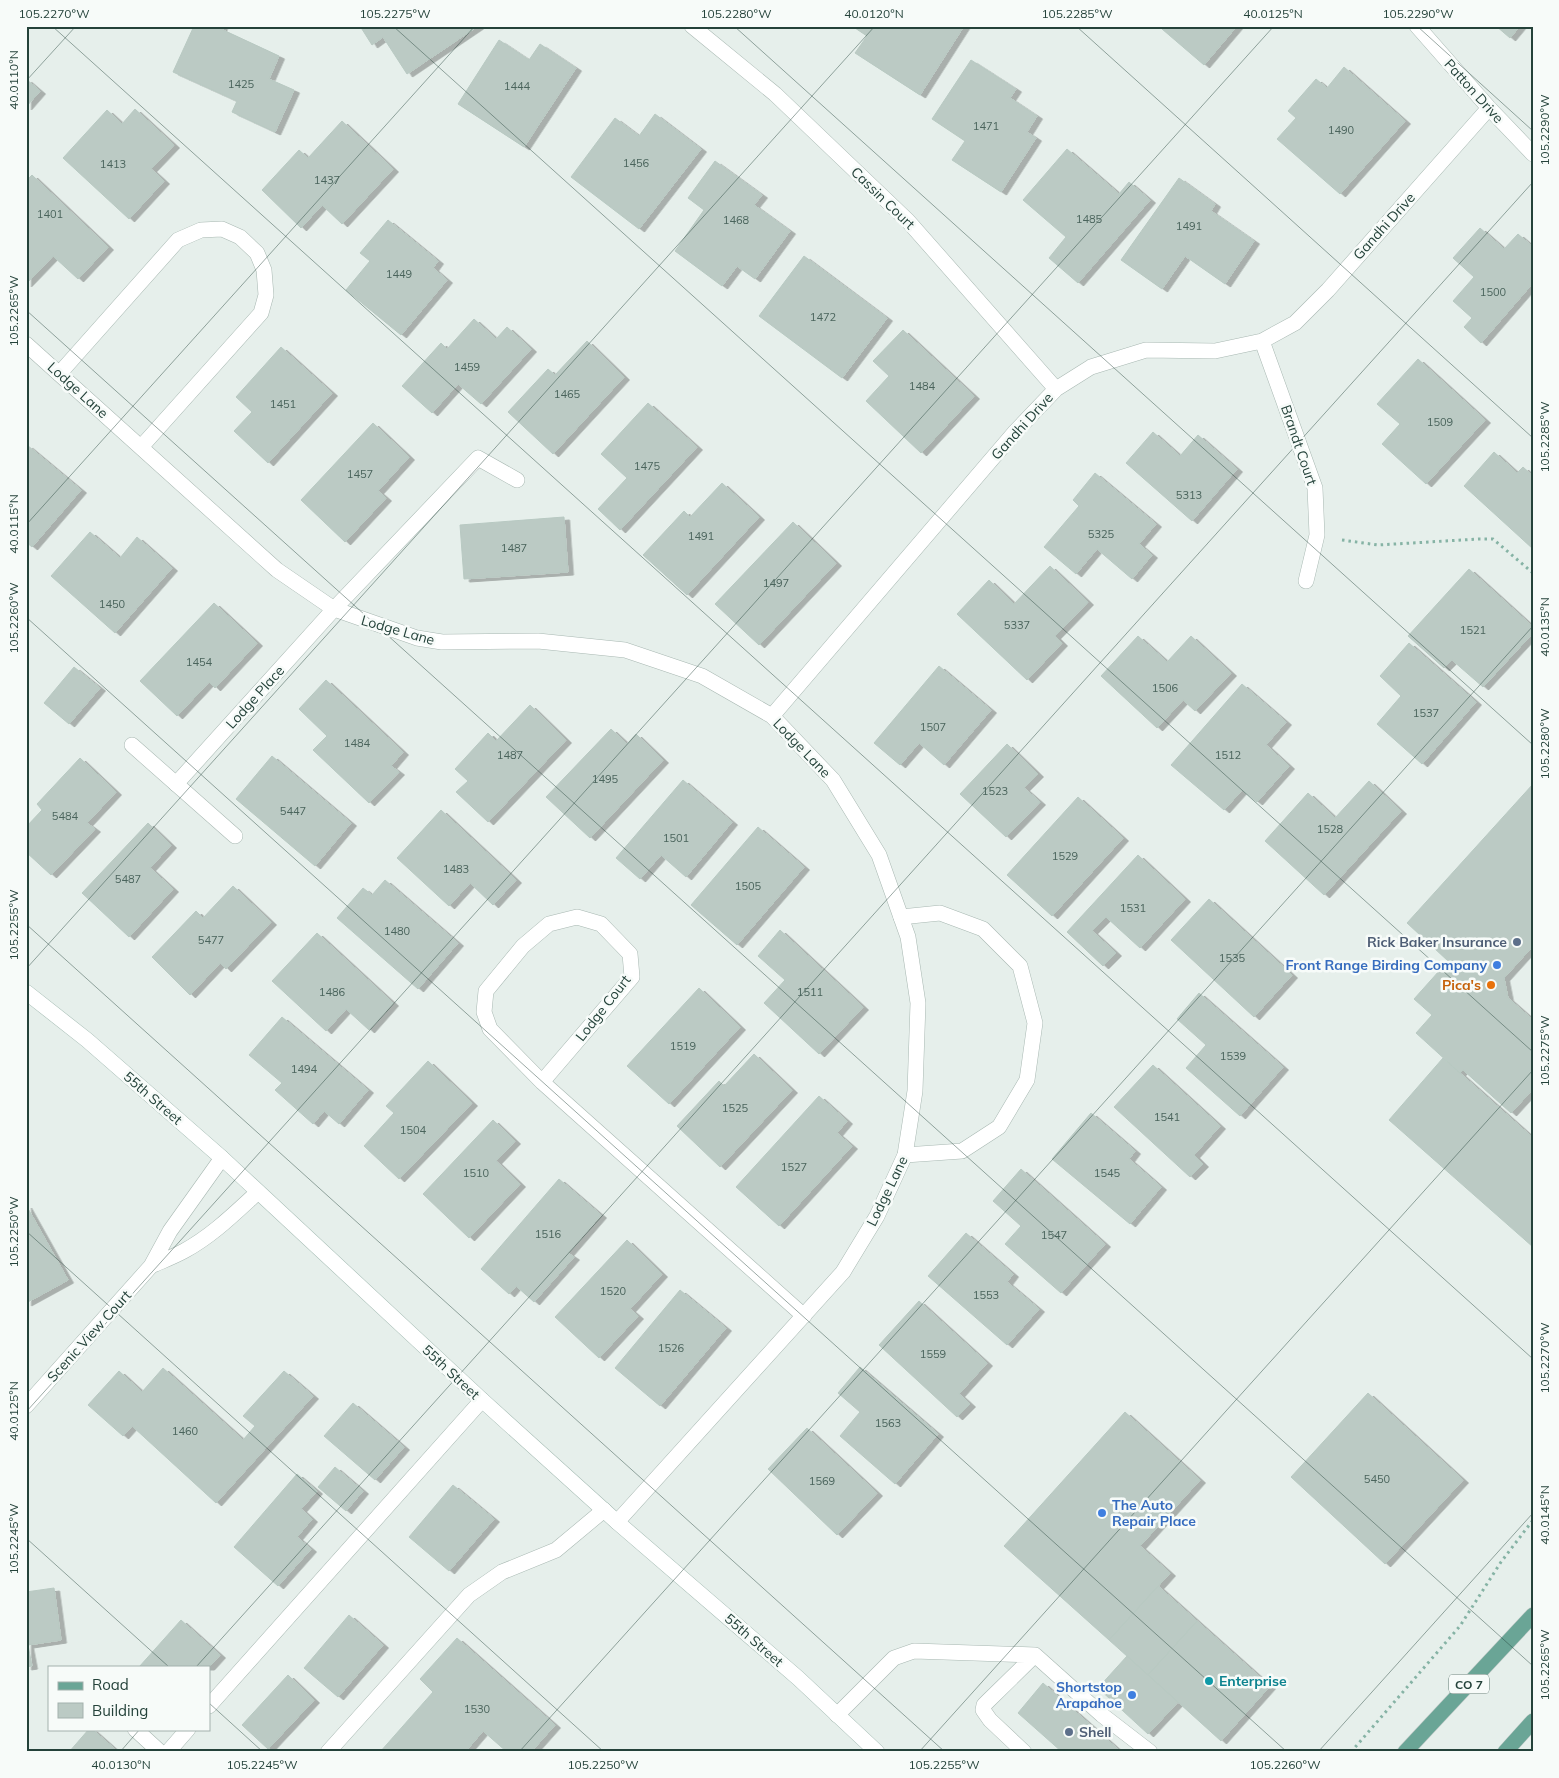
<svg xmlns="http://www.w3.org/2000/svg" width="1559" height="1778" viewBox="0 0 1559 1778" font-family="Mulish,sans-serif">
  <defs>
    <filter id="shadow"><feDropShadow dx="5.5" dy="3" stdDeviation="0" flood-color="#0004"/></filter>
  </defs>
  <rect width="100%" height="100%" fill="#e6efeb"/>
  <path fill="#bbcac4" stroke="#b8c9c2" filter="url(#shadow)" d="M 194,26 L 222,26 L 221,29 L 279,56 L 269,79 L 294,90 L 275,132 L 232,112 L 237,101 L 173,72 Z
    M 360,26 L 478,26 L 407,74 L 383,37 L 372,45 Z
    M 852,26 L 964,26 L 920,95 L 855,53 L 867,36 Z
    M 1164,26 L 1237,26 L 1204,65 L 1162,29 Z
    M 1496,26 L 1520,26 L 1510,38 Z
    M 499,40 L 529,60 L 540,44 L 576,68 L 524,147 L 458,104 Z
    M 971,60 L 1016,89 L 1010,98 L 1037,116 L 1027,132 L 1036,138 L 1001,192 L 952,160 L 965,141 L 932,119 Z
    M 1344,67 L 1405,121 L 1340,194 L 1277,139 L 1296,118 L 1288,111 L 1316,79 L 1327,88 Z
    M 26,79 L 40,91 L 26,107 Z
    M 135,109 L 174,145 L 151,169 L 164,181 L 129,219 L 63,158 L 107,110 L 122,124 Z
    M 655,114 L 701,149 L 639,229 L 571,177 L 615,118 L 639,136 Z
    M 342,121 L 393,169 L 342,224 L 322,205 L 301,228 L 262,190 L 299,150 L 308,158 Z
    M 1067,149 L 1119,194 L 1129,182 L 1150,200 L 1078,283 L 1049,258 L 1066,237 L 1023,200 Z
    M 715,161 L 762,195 L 754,205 L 790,231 L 755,279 L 737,266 L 722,286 L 675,251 L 704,210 L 688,198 Z
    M 32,175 L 108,247 L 78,279 L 53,256 L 26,284 L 26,181 Z
    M 1179,178 L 1215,204 L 1211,211 L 1254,241 L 1225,284 L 1185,256 L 1162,289 L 1121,260 Z
    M 388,220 L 438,261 L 433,268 L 447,280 L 401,335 L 346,290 L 370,261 L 360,253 Z
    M 1480,228 L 1504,249 L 1518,234 L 1533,247 L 1533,283 L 1481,343 L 1464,327 L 1472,318 L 1453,301 L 1474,277 L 1453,258 Z
    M 804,256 L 887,318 L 842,378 L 759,316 Z
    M 474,319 L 496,339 L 507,327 L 531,349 L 481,404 L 458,384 L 432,413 L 402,386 L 441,343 L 447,349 Z
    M 903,330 L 974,396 L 921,453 L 866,401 L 889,376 L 873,361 Z
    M 587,341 L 624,377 L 553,454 L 508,412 L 548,369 L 555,375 Z
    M 281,347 L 332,393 L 268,463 L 234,431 L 252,412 L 236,397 Z
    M 1418,359 L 1485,420 L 1426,484 L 1382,444 L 1400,424 L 1377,404 Z
    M 648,403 L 697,447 L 620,530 L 598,509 L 627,478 L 601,454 Z
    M 373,423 L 409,457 L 378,491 L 386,498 L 345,542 L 301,500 Z
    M 1153,432 L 1180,456 L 1198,435 L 1237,469 L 1192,521 L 1126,463 Z
    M 27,445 L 81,490 L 32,547 L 26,542 Z
    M 1494,452 L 1517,473 L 1523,467 L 1533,476 L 1533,549 L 1464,486 Z
    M 1095,473 L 1156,524 L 1139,544 L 1152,555 L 1132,579 L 1097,549 L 1076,574 L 1044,547 L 1079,506 L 1073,500 Z
    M 722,483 L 759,517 L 687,595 L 643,555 L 684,511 L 690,517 Z
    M 564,517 L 568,572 L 464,579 L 460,525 Z
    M 793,522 L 836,563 L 759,645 L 715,604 Z
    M 90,532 L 120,558 L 137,537 L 172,568 L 115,633 L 51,576 Z
    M 1050,566 L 1088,602 L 1055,636 L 1062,643 L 1027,680 L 957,614 L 989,580 L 1014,604 Z
    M 1469,569 L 1533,627 L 1533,633 L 1483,687 L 1452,660 L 1444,668 L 1408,636 Z
    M 214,603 L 257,643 L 215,688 L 209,682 L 177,716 L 140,681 Z
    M 1138,636 L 1167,662 L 1191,636 L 1231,673 L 1195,711 L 1183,700 L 1157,728 L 1101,676 Z
    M 1409,643 L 1476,702 L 1422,764 L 1377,724 L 1401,696 L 1380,676 Z
    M 939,666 L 991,710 L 944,765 L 919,743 L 900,765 L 874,743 Z
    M 74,667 L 100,688 L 69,724 L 44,703 Z
    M 326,680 L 403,752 L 391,766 L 399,772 L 369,803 L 313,750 L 327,736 L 299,709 Z
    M 1242,684 L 1286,722 L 1266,745 L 1289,766 L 1257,802 L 1242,790 L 1224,810 L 1171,765 Z
    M 530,705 L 566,740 L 488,822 L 456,792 L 468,781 L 455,769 L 488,733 L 496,741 Z
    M 611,729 L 627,744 L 636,734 L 663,760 L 590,838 L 546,797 Z
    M 1007,744 L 1038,774 L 1024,788 L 1040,802 L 1006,837 L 960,794 Z
    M 272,756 L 351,823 L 315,866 L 236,799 Z
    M 80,758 L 116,792 L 87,823 L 95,829 L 51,875 L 26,852 L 26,827 L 42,810 L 37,804 Z
    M 683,780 L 732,822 L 686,877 L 661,855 L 640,879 L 616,858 Z
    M 1369,781 L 1401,811 L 1324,895 L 1265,841 L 1308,793 L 1335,818 Z
    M 1533,784 L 1533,946 L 1504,978 L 1508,998 L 1533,1020 L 1533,1089 L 1511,1113 L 1463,1070 L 1460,1073 L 1416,1033 L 1432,1015 L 1414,999 L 1448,961 L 1407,923 Z
    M 1078,797 L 1123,838 L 1052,916 L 1007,875 Z
    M 441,810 L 516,880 L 493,905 L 470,883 L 449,906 L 397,858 Z
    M 148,823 L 171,845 L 150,868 L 173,889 L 129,937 L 82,893 Z
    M 758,827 L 804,867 L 737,945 L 691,905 Z
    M 1138,855 L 1185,899 L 1140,948 L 1106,917 L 1092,931 L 1116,953 L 1103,966 L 1067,932 Z
    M 385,880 L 458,943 L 418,989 L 337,918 L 363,888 L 372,895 Z
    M 233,886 L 271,922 L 226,969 L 220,963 L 190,995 L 152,957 L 196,911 L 203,918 Z
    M 1209,899 L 1292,975 L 1254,1017 L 1171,940 Z
    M 780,930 L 863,1007 L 819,1054 L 764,1003 L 785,980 L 758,956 Z
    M 317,933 L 393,1003 L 369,1030 L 346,1009 L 326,1031 L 272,981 Z
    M 699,988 L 740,1027 L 669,1104 L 627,1066 Z
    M 1199,993 L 1283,1067 L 1240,1116 L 1186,1068 L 1206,1045 L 1177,1019 Z
    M 282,1017 L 368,1090 L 339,1124 L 324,1111 L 313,1124 L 275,1090 L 282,1083 L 249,1055 Z
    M 754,1054 L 792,1090 L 720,1167 L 677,1126 L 719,1081 L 724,1086 Z
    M 1443,1058 L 1533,1138 L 1533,1247 L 1389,1120 Z
    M 428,1061 L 472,1103 L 399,1179 L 364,1146 L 394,1113 L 386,1106 Z
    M 1153,1065 L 1220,1126 L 1194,1155 L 1203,1164 L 1190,1177 L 1114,1107 Z
    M 819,1096 L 847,1121 L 837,1133 L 852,1146 L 779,1226 L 736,1187 Z
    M 1091,1113 L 1135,1151 L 1129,1159 L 1161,1187 L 1130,1224 L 1052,1159 Z
    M 493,1120 L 515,1141 L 496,1161 L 520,1184 L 469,1238 L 423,1194 Z
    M 1021,1169 L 1105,1244 L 1061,1293 L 1005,1244 L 1021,1226 L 993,1201 Z
    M 559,1179 L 601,1215 L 568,1253 L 574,1257 L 534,1302 L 516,1286 L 509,1294 L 481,1269 Z
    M 26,1205 L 68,1280 L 26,1303 Z
    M 966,1233 L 1013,1274 L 1007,1282 L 1039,1309 L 1007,1345 L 928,1276 Z
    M 627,1240 L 662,1274 L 630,1309 L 638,1316 L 599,1358 L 555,1317 Z
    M 680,1290 L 726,1328 L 660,1406 L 615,1368 Z
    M 919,1301 L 987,1363 L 959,1394 L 970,1404 L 957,1417 L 879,1345 Z
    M 860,1367 L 938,1434 L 895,1484 L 840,1436 L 860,1412 L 838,1393 Z
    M 163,1368 L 243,1440 L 255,1426 L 243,1416 L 284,1371 L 313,1396 L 216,1503 L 132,1426 L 123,1436 L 88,1405 L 119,1371 L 142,1392 Z
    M 1368,1393 L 1463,1480 L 1385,1564 L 1291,1477 Z
    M 353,1403 L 404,1447 L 375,1480 L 324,1436 Z
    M 1125,1412 L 1200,1480 L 1140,1546 L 1170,1573 L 1109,1640 L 1004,1546 Z
    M 807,1428 L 877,1493 L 837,1535 L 768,1469 Z
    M 335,1467 L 363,1491 L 346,1511 L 318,1487 Z
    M 297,1474 L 317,1491 L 301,1509 L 312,1519 L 297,1537 L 311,1549 L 278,1586 L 234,1547 Z
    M 453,1485 L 494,1519 L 449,1571 L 409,1537 Z
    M 1158,1586 L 1197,1621 L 1148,1675 L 1109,1640 Z
    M 54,1588 L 61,1640 L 28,1645 L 32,1666 L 26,1667 L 26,1592 Z
    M 349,1615 L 383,1645 L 338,1697 L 304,1668 Z
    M 181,1620 L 220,1655 L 209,1667 L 139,1667 Z
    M 1197,1621 L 1270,1686 L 1221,1741 L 1148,1675 Z
    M 457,1638 L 555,1725 L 531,1752 L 507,1752 L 483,1731 L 465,1752 L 380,1752 L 433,1692 L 420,1679 Z
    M 1127,1656 L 1178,1702 L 1148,1734 L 1098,1688 Z
    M 288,1675 L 314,1700 L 268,1749 L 242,1725 Z
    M 1043,1683 L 1121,1752 L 1062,1752 L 1018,1713 Z
    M 89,1729 L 92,1729 L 118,1752 L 69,1752 Z"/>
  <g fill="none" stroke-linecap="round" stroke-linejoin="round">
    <g stroke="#a8b8b2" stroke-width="16">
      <path id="service" d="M 132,745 L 235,836
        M 901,917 L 940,913 L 983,929 L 1020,966 L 1035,1023 L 1027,1080 L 999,1127 L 962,1151 L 905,1155
        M 837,1715 L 894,1658 L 914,1651 L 1035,1655 L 1102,1715 L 1150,1752
        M 328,1752 L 469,1595 L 502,1572 L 556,1550 L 604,1510
        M 1024,1752 L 990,1720 L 983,1710 L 984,1705 L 988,1701 L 1035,1655"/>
    </g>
    <g stroke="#a8b8b2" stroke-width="16">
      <path id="minor" d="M 692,26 L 775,94 L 908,221 L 1056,389
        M 1417,26 L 1489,108 L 1533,154
        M 1262,341 L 1315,488 L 1317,535 L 1306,581
        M 26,344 L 277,570 L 334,609 L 417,638 L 442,642 L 538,641 L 625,650 L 702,676 L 772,716 L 833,780 L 879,855 L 908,937 L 918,1003 L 915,1091 L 905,1155 L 877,1216 L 843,1272 L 617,1522
        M 59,374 L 178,240 L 201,230 L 222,229 L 240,237 L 257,253 L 264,270 L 266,295 L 261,313 L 142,446
        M 772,716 L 1015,432 L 1056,389 L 1091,367 L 1146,350 L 1215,351 L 1262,341 L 1295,323 L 1328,290 L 1489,108
        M 176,784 L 334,609 L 478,458 L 517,480
        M 577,917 L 601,924 L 630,954 L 632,977 L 542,1082 L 490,1029 L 484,1012 L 486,991 L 523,946 L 549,924 Z
        M 542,1082 L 804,1316
        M 151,1266 C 162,1261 173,1257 184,1251 C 212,1236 235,1213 258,1192
        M 26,1406 L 151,1266 L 170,1231 L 222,1158
        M 209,1706 L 482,1400
        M 135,1729 L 160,1752
        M 168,1752 L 188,1729"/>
    </g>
    <g stroke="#a4bbb3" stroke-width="16">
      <path id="secondary" d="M 26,992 L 87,1040 L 222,1158 L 482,1400 L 617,1522 L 798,1678 L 877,1752"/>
    </g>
    <g stroke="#c2cac8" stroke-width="16">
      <path id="primary" d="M 1405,1752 L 1533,1615
        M 1505,1752 L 1533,1721"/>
    </g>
    <path stroke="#86b3a5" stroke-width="3" stroke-dasharray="2.5 4" stroke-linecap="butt" d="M 1342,540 L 1378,545 L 1479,539 L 1493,539 L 1533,573
      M 1351,1752 L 1460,1626 L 1501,1562 L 1533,1520"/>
    <use href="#service" stroke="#fff" stroke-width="15"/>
    <use href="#minor" stroke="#fff" stroke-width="15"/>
    <use href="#secondary" stroke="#fff" stroke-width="15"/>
    <use href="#primary" stroke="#6aa596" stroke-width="15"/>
  </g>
  <path fill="none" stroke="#24423a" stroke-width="1" stroke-opacity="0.45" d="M 52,26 L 1533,1359M 393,26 L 1533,1052M 734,26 L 1533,745M 1076,26 L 1533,438M 1417,26 L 1533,131M 26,81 L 76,26M 26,310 L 1533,1666M 26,525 L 475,26M 26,617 L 1287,1752M 26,924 L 945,1752M 26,969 L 875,26M 26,1231 L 604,1752M 26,1412 L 1274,26M 26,1538 L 169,1667M 196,1667 L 1533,182M 209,1703 L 263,1752M 120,1752 L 140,1729M 519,1752 L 1533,626M 919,1752 L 1533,1070M 1318,1752 L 1533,1513"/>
  <g fill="#5c6f8a" stroke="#f7fbf9" stroke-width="2">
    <circle cx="1517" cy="942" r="5"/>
    <circle cx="1069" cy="1732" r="5"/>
  </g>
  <g fill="#3f7fe0" stroke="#f7fbf9" stroke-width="2">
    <circle cx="1497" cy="965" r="5"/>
    <circle cx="1102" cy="1513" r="5"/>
    <circle cx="1132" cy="1695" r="5"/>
  </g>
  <circle fill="#e8710a" stroke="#f7fbf9" stroke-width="2" cx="1491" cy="985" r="5"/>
  <circle fill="#0f9aa8" stroke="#f7fbf9" stroke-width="2" cx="1209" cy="1681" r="5"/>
  <g text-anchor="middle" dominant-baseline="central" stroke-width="5" stroke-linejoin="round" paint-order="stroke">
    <g font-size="11" fill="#4a645c">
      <text x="241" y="84">1425</text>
      <text x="517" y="86">1444</text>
      <text x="986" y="126">1471</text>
      <text x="1341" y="130">1490</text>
      <text x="636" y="163">1456</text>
      <text x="113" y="164">1413</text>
      <text x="327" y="180">1437</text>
      <text x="50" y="214">1401</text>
      <text x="1089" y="219">1485</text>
      <text x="736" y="220">1468</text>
      <text x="1189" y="226">1491</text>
      <text x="399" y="274">1449</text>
      <text x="1493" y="292">1500</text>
      <text x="823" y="317">1472</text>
      <text x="467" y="367">1459</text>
      <text x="922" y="386">1484</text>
      <text x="567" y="394">1465</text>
      <text x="283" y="404">1451</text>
      <text x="1440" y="422">1509</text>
      <text x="647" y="466">1475</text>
      <text x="360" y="474">1457</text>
      <text x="1189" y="495">5313</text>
      <text x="1101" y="534">5325</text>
      <text x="701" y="536">1491</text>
      <text x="514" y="548">1487</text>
      <text x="776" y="583">1497</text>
      <text x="112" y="604">1450</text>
      <text x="1017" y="625">5337</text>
      <text x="1473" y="630">1521</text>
      <text x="199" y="662">1454</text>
      <text x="1165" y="688">1506</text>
      <text x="1426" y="713">1537</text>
      <text x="933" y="727">1507</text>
      <text x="357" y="743">1484</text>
      <text x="510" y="755">1487</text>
      <text x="1228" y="755">1512</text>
      <text x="605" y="779">1495</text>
      <text x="995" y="791">1523</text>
      <text x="293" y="811">5447</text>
      <text x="65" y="816">5484</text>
      <text x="1330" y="829">1528</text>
      <text x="676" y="838">1501</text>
      <text x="1065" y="856">1529</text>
      <text x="456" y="869">1483</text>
      <text x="128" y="879">5487</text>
      <text x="748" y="886">1505</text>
      <text x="1133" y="908">1531</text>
      <text x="397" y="931">1480</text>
      <text x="211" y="940">5477</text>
      <text x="1232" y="958">1535</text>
      <text x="332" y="992">1486</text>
      <text x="810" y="992">1511</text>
      <text x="683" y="1046">1519</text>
      <text x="1233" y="1056">1539</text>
      <text x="304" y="1069">1494</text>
      <text x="735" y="1108">1525</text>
      <text x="1167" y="1117">1541</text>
      <text x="413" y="1130">1504</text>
      <text x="794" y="1167">1527</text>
      <text x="476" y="1173">1510</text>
      <text x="1107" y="1173">1545</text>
      <text x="548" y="1234">1516</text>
      <text x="1054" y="1235">1547</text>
      <text x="613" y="1291">1520</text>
      <text x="986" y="1295">1553</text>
      <text x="671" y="1348">1526</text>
      <text x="933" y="1354">1559</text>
      <text x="888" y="1423">1563</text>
      <text x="185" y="1431">1460</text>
      <text x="1377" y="1479">5450</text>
      <text x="822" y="1481">1569</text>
      <text x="477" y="1709">1530</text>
    </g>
    <rect fill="#f7fbf9" stroke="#637a73" stroke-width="1" x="1449" y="1674.5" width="40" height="19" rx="4"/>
    <g font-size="12" font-weight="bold" fill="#24423a">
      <text x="1469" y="1684">CO 7</text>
    </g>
    <g font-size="14" fill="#24423a" stroke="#f7fbf9">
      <text transform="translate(1474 91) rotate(48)">Patton Drive</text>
      <text transform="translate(883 198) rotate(44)">Cassin Court</text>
      <text transform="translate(1384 226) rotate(-48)">Gandhi Drive</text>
      <text transform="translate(78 390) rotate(42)">Lodge Lane</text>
      <text transform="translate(1022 426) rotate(-48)">Gandhi Drive</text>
      <text transform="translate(1299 445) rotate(71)">Brandt Court</text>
      <text transform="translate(398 630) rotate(16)">Lodge Lane</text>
      <text transform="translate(255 697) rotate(-48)">Lodge Place</text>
      <text transform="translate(802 748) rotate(46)">Lodge Lane</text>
      <text transform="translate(603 1008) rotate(-52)">Lodge Court</text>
      <text transform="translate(153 1098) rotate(41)">55th Street</text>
      <text transform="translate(887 1191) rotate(-64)">Lodge Lane</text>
      <text transform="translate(89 1336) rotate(-48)">Scenic View Court</text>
      <text transform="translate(451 1372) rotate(43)">55th Street</text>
      <text transform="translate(754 1640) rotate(41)">55th Street</text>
    </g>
    <g font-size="14" font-weight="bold" fill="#4e5e75" stroke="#f7fbf9" text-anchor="end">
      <text x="1507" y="942">Rick Baker Insurance</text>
      <text x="1079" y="1732" text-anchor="start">Shell</text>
    </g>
    <g font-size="14" font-weight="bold" fill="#366cbe" stroke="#f7fbf9" text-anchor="end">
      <text x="1487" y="965">Front Range Birding Company</text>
      <text x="1112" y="1505" text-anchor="start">The Auto<tspan x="1112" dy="16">Repair Place</tspan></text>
      <text x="1122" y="1687">Shortstop<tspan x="1122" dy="16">Arapahoe</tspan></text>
    </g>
    <g font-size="14" font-weight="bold" fill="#c56008" stroke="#f7fbf9" text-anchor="end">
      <text x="1481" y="985">Pica's</text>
    </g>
    <g font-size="14" font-weight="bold" fill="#0d838f" stroke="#f7fbf9" text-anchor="start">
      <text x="1219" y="1681">Enterprise</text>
    </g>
  </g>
  <rect width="1559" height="1778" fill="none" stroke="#f7fbf9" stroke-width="55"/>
  <rect x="48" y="1666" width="162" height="65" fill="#f7fbf9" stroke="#a3b1ad"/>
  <rect x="58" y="1682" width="25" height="8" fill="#6aa596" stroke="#a3b1ad"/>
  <text x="92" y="1690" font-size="15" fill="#24423a">Road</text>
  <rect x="58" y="1703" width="25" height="15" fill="#bbcac4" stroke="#a3b1ad"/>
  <text x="92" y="1716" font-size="15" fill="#24423a">Building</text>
  <rect x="28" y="28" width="1504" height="1722" fill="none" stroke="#24423a" stroke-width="2"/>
  <g font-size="12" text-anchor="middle" fill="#24423a">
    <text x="54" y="18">105.2270°W</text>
    <text x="395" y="18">105.2275°W</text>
    <text x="736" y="18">105.2280°W</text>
    <text x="874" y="18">40.0120°N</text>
    <text x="1077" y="18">105.2285°W</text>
    <text x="1273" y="18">40.0125°N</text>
    <text x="1418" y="18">105.2290°W</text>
    <text transform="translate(14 80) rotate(-90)" y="4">40.0110°N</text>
    <text transform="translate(1545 130) rotate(-90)" y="4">105.2290°W</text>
    <text transform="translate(14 311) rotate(-90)" y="4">105.2265°W</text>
    <text transform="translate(1545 437) rotate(-90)" y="4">105.2285°W</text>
    <text transform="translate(14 524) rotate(-90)" y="4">40.0115°N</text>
    <text transform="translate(14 618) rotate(-90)" y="4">105.2260°W</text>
    <text transform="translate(1545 627) rotate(-90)" y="4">40.0135°N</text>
    <text transform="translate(1545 744) rotate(-90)" y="4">105.2280°W</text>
    <text transform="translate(14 925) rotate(-90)" y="4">105.2255°W</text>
    <text transform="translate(1545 1051) rotate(-90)" y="4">105.2275°W</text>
    <text transform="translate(14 1232) rotate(-90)" y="4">105.2250°W</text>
    <text transform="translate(1545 1358) rotate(-90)" y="4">105.2270°W</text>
    <text transform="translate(14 1411) rotate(-90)" y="4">40.0125°N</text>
    <text transform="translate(1545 1515) rotate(-90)" y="4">40.0145°N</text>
    <text transform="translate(14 1539) rotate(-90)" y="4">105.2245°W</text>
    <text transform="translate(1545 1665) rotate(-90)" y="4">105.2265°W</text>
    <text x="121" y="1769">40.0130°N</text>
    <text x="262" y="1769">105.2245°W</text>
    <text x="603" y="1769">105.2250°W</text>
    <text x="944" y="1769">105.2255°W</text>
    <text x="1285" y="1769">105.2260°W</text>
  </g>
</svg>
